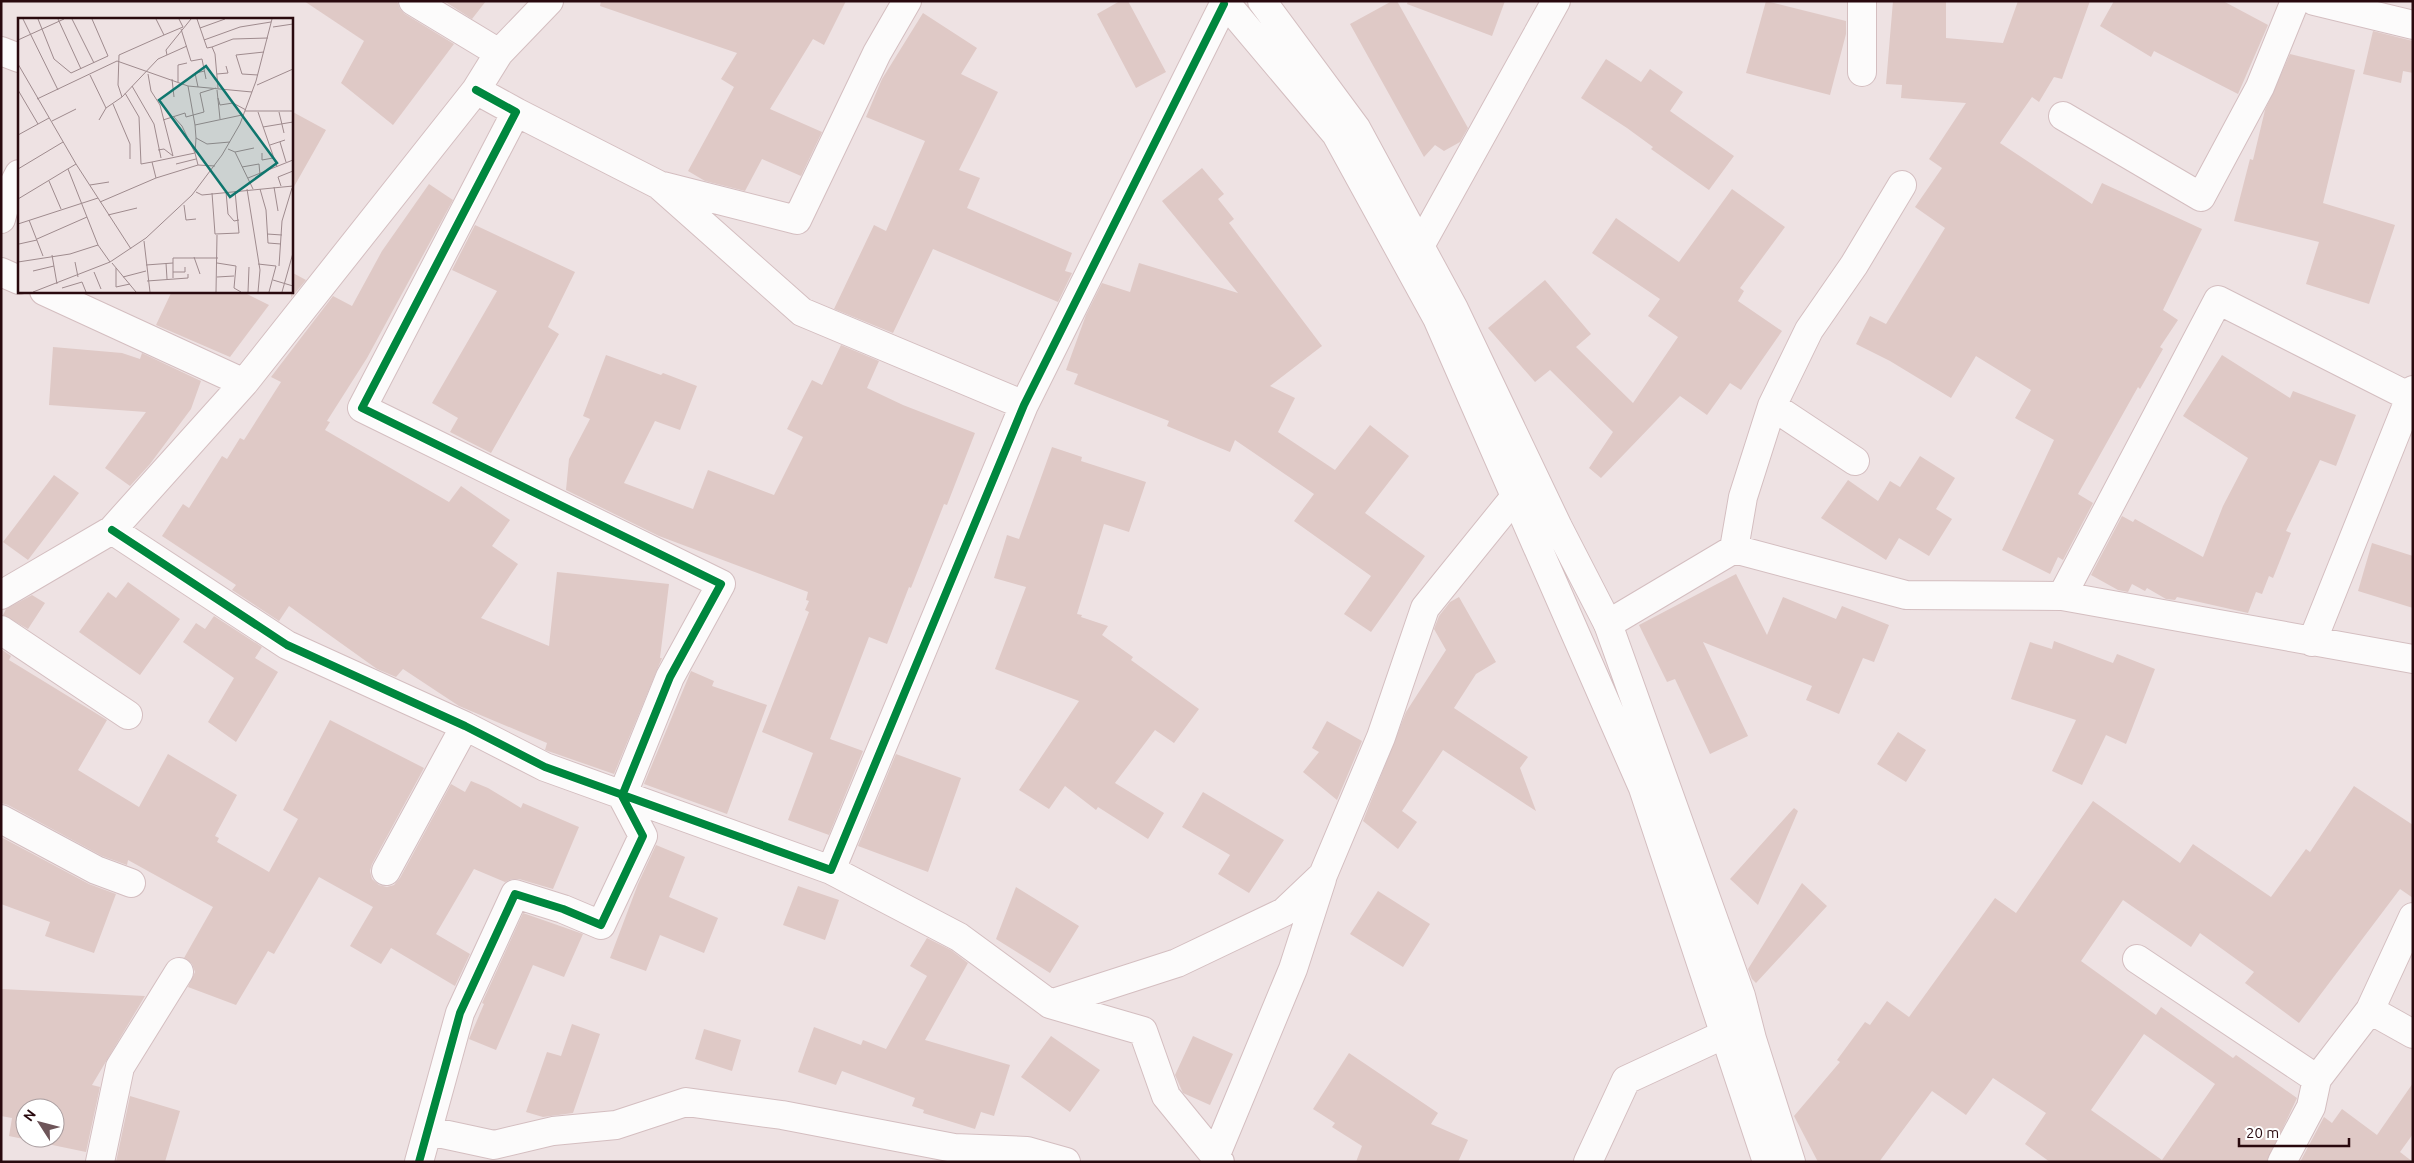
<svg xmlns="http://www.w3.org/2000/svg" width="2414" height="1163" viewBox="0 0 2414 1163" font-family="Ubuntu,sans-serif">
  <rect width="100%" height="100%" fill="#eee2e3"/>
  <path fill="#dfc9c6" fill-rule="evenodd" d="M 304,1 L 397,1 L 400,9 L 405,14 L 454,44 L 393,125 L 341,83 L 364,41 Z
    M 444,1 L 486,1 L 472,19 Z
    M 601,1 L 846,1 L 824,45 L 813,39 L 770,109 L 822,132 L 801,176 L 762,159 L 745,191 L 705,181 L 688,171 L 734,87 L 721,79 L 737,53 L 600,6 Z
    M 1120,1 L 1128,1 L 1166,72 L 1136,88 L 1097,14 Z
    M 1392,1 L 1397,1 L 1468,128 L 1460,142 L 1444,151 L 1435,145 L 1424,157 L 1350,24 Z
    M 1408,1 L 1505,1 L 1492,36 L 1407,4 Z
    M 1766,1 L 1846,21 L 1846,34 L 1830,95 L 1746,73 Z
    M 1893,1 L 1946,1 L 1946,38 L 2003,43 L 2018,1 L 2090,1 L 2062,79 L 2054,77 L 2039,102 L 2032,97 L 2000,143 L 2092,204 L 2102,183 L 2202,229 L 2163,310 L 2178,320 L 2160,347 L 2163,349 L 2140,389 L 2138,387 L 2078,494 L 2093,503 L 2063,560 L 2058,557 L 2050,574 L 2002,550 L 2054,440 L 2015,418 L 2031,390 L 1976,356 L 1951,398 L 1890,361 L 1856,344 L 1870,316 L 1886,324 L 1945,228 L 1915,207 L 1942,168 L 1929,159 L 1966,103 L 1901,98 L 1902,85 L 1886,84 Z
    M 2114,1 L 2223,1 L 2268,25 L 2238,94 L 2154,51 L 2151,57 L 2100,26 Z
    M 923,13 L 977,48 L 961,74 L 998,92 L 959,170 L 980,178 L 967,208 L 1072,253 L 1065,271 L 1072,273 L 1058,302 L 933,249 L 893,333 L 834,309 L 874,225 L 886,231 L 925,141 L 866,117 L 882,79 Z
    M 2373,31 L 2413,41 L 2413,73 L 2403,71 L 2401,83 L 2363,74 Z
    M 2290,54 L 2355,70 L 2323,203 L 2395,225 L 2369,304 L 2306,284 L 2319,242 L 2234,221 L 2250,159 L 2253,160 L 2265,110 Z
    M 1606,59 L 1641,82 L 1650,69 L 1683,92 L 1670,111 L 1734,156 L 1709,190 L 1651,149 L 1653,147 L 1627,128 L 1581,98 Z
    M 291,111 L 326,130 L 291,192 Z
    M 1202,168 L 1224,194 L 1218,199 L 1234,219 L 1229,223 L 1322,346 L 1270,386 L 1295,398 L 1278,432 L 1335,470 L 1370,425 L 1409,456 L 1365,513 L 1425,556 L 1371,632 L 1344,614 L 1371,576 L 1294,521 L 1314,494 L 1235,440 L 1230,452 L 1167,426 L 1169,421 L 1074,384 L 1078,374 L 1066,370 L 1086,315 L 1102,283 L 1130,292 L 1139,263 L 1238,293 L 1162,201 Z
    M 429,184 L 453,200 L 367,358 L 327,421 L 330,422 L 325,430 L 449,502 L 461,486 L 510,520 L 492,546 L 518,564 L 481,618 L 549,646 L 557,572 L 669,584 L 660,658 L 662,658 L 614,774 L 545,750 L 547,743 L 459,706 L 403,669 L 396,677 L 377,669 L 289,606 L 279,621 L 232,590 L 236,585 L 162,536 L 183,504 L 189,508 L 222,456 L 227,459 L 240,438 L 244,440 L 281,382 L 271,377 L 333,296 L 352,306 L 382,251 Z
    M 1732,189 L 1785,227 L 1740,288 L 1744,291 L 1738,301 L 1782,331 L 1741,390 L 1730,383 L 1707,415 L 1680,396 L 1601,478 L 1589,468 L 1613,432 L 1550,370 L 1535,382 L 1488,328 L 1545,280 L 1591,334 L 1576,347 L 1633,403 L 1678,337 L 1648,316 L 1660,299 L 1592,253 L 1616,218 L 1679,262 Z
    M 475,225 L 575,272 L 548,327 L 559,334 L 491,453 L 450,432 L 458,418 L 432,403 L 497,291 L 452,270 Z
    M 291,272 L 306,280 L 291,298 Z
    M 172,291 L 241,291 L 269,305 L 230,357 L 156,325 Z
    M 841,345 L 879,361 L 867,388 L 903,405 L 975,433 L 947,505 L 944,504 L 911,588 L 909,587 L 887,644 L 869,637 L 830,739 L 863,751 L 829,835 L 788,820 L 813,753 L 762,732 L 809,612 L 805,610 L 809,601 L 806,600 L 808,592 L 659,536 L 566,490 L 569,459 L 590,419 L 583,416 L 606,355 L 661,375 L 663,373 L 697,386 L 680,430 L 655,421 L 624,483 L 693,509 L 708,470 L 774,495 L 803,437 L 787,429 L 812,380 L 822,385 Z
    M 53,347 L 122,353 L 140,359 L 142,353 L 201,381 L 191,409 L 150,464 L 130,486 L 105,468 L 146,412 L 49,405 Z
    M 2222,355 L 2290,398 L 2293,391 L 2356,415 L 2336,466 L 2320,460 L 2286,531 L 2291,533 L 2273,578 L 2269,576 L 2262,594 L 2256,592 L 2248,613 L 2177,597 L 2175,600 L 2166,599 L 2147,588 L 2145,591 L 2132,584 L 2128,592 L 2118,590 L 2091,575 L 2122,516 L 2133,522 L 2135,519 L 2203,557 L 2223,506 L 2248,458 L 2183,416 Z
    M 1052,447 L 1082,457 L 1081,461 L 1146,482 L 1129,532 L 1104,524 L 1077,614 L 1082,615 L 1081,617 L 1108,626 L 1102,635 L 1133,657 L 1131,660 L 1199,709 L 1174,743 L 1155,730 L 1115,783 L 1164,813 L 1148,839 L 1098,807 L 1096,810 L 1065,786 L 1049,809 L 1019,790 L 1079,701 L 995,669 L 1026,587 L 994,578 L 1007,535 L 1019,539 Z
    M 1920,456 L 1955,478 L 1936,509 L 1952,519 L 1929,556 L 1899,538 L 1886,560 L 1821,518 L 1848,480 L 1878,501 L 1890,481 L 1900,487 Z
    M 54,475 L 79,493 L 28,560 L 3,542 Z
    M 2372,543 L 2413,556 L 2413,608 L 2358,591 Z
    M 1736,574 L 1767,635 L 1783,597 L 1836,619 L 1842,606 L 1889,625 L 1874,662 L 1863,658 L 1839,714 L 1806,700 L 1812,686 L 1703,642 L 1748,736 L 1710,754 L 1675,679 L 1667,682 L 1639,625 Z
    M 128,582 L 180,619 L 140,675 L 79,632 L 108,592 L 116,598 Z
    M 32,595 L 45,603 L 28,629 L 3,615 L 6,609 Z
    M 1459,597 L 1496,662 L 1476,674 L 1454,708 L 1528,757 L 1520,768 L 1536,811 L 1443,750 L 1402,811 L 1417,822 L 1398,849 L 1363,821 L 1406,712 L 1446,650 L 1434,629 L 1439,616 L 1450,602 Z
    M 214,616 L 262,647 L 255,658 L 278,672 L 236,742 L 208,722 L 234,678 L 183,642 L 196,623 L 205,629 Z
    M 2054,641 L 2113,663 L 2117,654 L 2155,669 L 2126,744 L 2106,735 L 2082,785 L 2052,771 L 2076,720 L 2011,699 L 2030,642 L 2052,649 Z
    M 1,649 L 11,656 L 9,660 L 107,720 L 78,770 L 139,807 L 168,754 L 237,795 L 215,836 L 219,838 L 217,842 L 269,872 L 298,819 L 283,810 L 330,720 L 424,768 L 372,864 L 370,871 L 372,879 L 379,885 L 387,887 L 394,885 L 400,878 L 451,784 L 465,792 L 471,781 L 488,788 L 521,808 L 523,803 L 579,827 L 553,889 L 519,879 L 512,879 L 505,882 L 474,869 L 436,934 L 470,954 L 455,986 L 391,948 L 381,964 L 350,946 L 373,907 L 319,877 L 274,954 L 268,951 L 236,1005 L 188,987 L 195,972 L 192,964 L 184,958 L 213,907 L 128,860 L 127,865 L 102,856 L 8,805 L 1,803 Z
    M 691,671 L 714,681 L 712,686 L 767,705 L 727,814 L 644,784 Z
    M 1327,721 L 1362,741 L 1337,800 L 1303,772 L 1319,752 L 1312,748 Z
    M 1898,732 L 1926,750 L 1906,782 L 1877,764 Z
    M 896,754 L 961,778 L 928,872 L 858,846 Z
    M 2354,786 L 2413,825 L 2413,898 L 2400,889 L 2299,1023 L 2245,983 L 2254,972 L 2200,933 L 2191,947 L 2123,900 L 2081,961 L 2156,1015 L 2161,1007 L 2233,1058 L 2236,1055 L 2297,1098 L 2267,1162 L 2050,1162 L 2025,1144 L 2046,1113 L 1993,1078 L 1966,1115 L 1932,1091 L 1879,1162 L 1818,1162 L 1794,1116 L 1840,1062 L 1837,1060 L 1865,1022 L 1870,1025 L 1887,1001 L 1909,1017 L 1995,898 L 2016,913 L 2093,801 L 2180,863 L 2193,844 L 2271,897 L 2306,849 L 2310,852 ZM 2144,1034 L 2215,1084 L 2162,1160 L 2091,1110 Z
    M 1203,792 L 1284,840 L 1249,893 L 1218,874 L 1230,855 L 1182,827 Z
    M 1794,808 L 1798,811 L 1758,905 L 1730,879 Z
    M 1,837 L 89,884 L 116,894 L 94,953 L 45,936 L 50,922 L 1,904 Z
    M 656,845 L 685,857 L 669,897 L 718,918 L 704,953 L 660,935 L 646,971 L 610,958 L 638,884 Z
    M 1802,883 L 1827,906 L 1756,983 L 1752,979 L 1748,969 Z
    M 798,886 L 839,900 L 825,940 L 783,925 Z
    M 1016,887 L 1079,926 L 1050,973 L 996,939 Z
    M 1378,891 L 1430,924 L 1403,967 L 1350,934 Z
    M 523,913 L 583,934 L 564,977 L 533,965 L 496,1050 L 469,1039 L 484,1004 L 482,1003 Z
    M 927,938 L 951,950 L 968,963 L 925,1040 L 1010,1065 L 994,1116 L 981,1112 L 975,1129 L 923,1113 L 924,1110 L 912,1106 L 915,1098 L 842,1071 L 836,1085 L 798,1072 L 814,1027 L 861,1045 L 863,1040 L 886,1049 L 927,976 L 910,966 Z
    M 1,989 L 145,996 L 92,1085 L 100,1087 L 86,1152 L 9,1136 L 12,1118 L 1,1116 ZM 25,1108 L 55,1108 L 55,1138 L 25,1138 Z
    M 572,1024 L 600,1034 L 573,1113 L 543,1117 L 526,1112 L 547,1052 L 561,1056 Z
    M 704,1029 L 741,1040 L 732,1071 L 695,1059 Z
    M 1051,1036 L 1100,1070 L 1070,1112 L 1021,1077 Z
    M 1193,1036 L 1233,1054 L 1210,1105 L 1183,1093 L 1175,1075 Z
    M 1349,1053 L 1438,1113 L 1431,1124 L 1468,1140 L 1458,1162 L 1356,1162 L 1362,1146 L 1332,1127 L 1335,1123 L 1313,1109 Z
    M 2413,1083 L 2413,1134 L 2400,1152 L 2413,1162 L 2300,1162 L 2324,1117 L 2332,1123 L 2342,1109 L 2377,1135 Z
    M 130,1096 L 180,1111 L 165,1162 L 116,1162 Z"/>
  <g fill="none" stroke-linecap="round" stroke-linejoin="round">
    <g stroke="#d4bec0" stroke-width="30">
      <path id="street" d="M 413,1 L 499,53
        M 1862,1 L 1862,72
        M 2314,1 L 2413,25
        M 1,51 L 19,58
        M 516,112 L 659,185 L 802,312 L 1024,405
        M 2063,116 L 2201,197 L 2260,87 L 2295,1
        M 663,186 L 797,220 L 877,53 L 907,1
        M 1,219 L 7,197 L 19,174
        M 1420,246 L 1556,1
        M 1,272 L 19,280
        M 44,291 L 244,383
        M 1772,406 L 1855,461
        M 112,530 L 287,645 L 465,726 L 545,767 L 831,870 L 1024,405 L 1224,4
        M 1734,549 L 1743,497 L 1772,406 L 1809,330 L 1854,265 L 1902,185
        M 1,595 L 112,530 L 244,383 L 476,90 L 499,53 L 549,1
        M 2062,596 L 2218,300 L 2410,397
        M 1608,624 L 1734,549 L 1906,595 L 2062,596 L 2413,659
        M 1,630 L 128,715
        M 2312,642 L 2413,390
        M 1,819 L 96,870 L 131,883
        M 831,870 L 959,937 L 1050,1004 L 1177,963 L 1284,912 L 1323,875 L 1381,737 L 1425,608 L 1514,498
        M 386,871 L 465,726
        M 2137,959 L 2317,1079
        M 1050,1004 L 1143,1031 L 1166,1096 L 1220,1162
        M 2370,1010 L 2413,1034
        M 429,1131 L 494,1145 L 553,1131 L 616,1125 L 686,1102 L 782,1115 L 954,1148 L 1027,1151 L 1066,1162
        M 1215,1157 L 1293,969 L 1322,879
        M 100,1162 L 120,1067 L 179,972
        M 419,1162 L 460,1013 L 515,894 L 563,909 L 601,925 L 643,836 L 622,796 L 670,677 L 721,584 L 362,408 L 516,112 L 476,90
        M 1588,1162 L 1626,1080 L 1723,1035
        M 2282,1162 L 2311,1107 L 2317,1079 L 2370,1010 L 2413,917"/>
    </g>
    <g stroke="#d4bec0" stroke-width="30">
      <path id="primary" d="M 1224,1 L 1336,134 L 1437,318 L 1643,788 L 1767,1162
        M 1262,1 L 1356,128 L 1454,309 L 1558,527 L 1608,624 L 1741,996 L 1752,1039 L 1791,1162"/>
    </g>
    <use href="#street" stroke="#fcfbfb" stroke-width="28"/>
    <use href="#primary" stroke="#fcfbfb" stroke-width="28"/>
    <g stroke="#fff" stroke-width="11">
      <path id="cycleway" d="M 112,530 L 287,645 L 465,726 L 545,767 L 831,870 L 1024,405 L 1224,4
        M 419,1162 L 460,1013 L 515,894 L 563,909 L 601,925 L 643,836 L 622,796 L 670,677 L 721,584 L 362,408 L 516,112 L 476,90"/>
    </g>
    <use href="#cycleway" stroke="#00873e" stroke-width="8"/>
  </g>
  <g transform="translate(18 18)">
    <rect width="275" height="275" fill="#eee2e3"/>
    <path fill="none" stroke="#9f8b8e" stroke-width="1" d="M 5,1 L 40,72M 20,1 L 36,41 L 53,55 L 90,38 L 74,1M 40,1 L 63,51M 54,1 L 76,45M 179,1 L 189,30 L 194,29 L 197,36 L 200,70M 255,9 L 275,6M 182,10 L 207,1M 163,11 L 173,43 L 184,41 L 188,61M 146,17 L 165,9 L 161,1M 0,22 L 46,1M 186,22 L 222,9 L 253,4M 194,29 L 215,21 L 250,20M 149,37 L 148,32 L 173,1M 0,46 L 58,146 L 113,231M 130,56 L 133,73 L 142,87 L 155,138M 199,56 L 210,55 L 208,48M 72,57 L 88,90M 240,57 L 224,56 L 218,37 L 246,34M 154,61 L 156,79M 160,64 L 160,47 L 169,45M 239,67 L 275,51M 114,68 L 136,106 L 143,140M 170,68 L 177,107 L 224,97M 180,69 L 177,55 L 187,53M 0,72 L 20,106M 199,72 L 202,101M 107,75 L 121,99 L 123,146 L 134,144 L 138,160 L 180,147 L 197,148M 104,79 L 100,67 L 101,37 L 146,17 L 138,1M 200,80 L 202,87 L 215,85 L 228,92M 19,81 L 99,43 L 170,68 L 234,74M 95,86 L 112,126 L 112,141M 227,93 L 275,93M 240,94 L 259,149M 261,94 L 266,115M 81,102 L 88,90 L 104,79 L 140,41 L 169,28M 145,102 L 167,95 L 168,99 L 186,94 L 182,75 L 198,70M 34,103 L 58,91M 177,107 L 178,120 L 189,126 L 212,124M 245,109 L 275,104M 0,117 L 31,100M 178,120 L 177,135 L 180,147M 262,124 L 268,144M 252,127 L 267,122M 210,131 L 217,134 L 235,171M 140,132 L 146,131 L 155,138M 217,134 L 236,130M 244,135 L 244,142 L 255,140M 134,144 L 177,135 L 164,108 L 155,98M 158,146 L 178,141M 224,149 L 241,146 L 242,157M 0,151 L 45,124M 50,151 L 80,227 L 92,244M 230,160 L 275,142M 31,163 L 43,191M 72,167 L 91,164M 263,168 L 260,159 L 275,153M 256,169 L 260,193M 229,171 L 242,252 L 240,274M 242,171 L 248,192 L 250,225 L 263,226M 178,174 L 184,177 L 275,168M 208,174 L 210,196 L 216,203 L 221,202M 194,175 L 197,216 L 221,215 L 217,173M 0,181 L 58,146M 82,184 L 138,160M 166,187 L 168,202 L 178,201M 90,197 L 119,190M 11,202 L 25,238M 0,206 L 80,180M 249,216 L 264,217M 19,221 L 69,199M 126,223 L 132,274M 1,226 L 19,222M 34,237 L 39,266M 176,239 L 182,256M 0,244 L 52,236 L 80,227M 57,244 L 60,259M 94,245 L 118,274M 148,245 L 149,261M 199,245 L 218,248 L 216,270 L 223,274M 240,246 L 258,248 L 251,274M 128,247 L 155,245M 261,248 L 264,203 L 274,170M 98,250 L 98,269 L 112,266M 15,253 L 36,248M 76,254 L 83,271M 155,254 L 167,254 L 167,249M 105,259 L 128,253M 199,259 L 216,258M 155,260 L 155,240 L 200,240M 255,262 L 275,268M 129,263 L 170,260 L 170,256M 44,270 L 64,264 L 68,274M 15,274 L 92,244 L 128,220 L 174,177 L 204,137 L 222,106 L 238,63 L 254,1M 198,274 L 199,217M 230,274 L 231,249M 264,274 L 275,235"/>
    <path fill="#0f766e" fill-opacity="0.15" stroke="#0f766e" stroke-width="2.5" d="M 188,48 L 259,145 L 212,179 L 141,82 Z"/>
    <rect width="275" height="275" fill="none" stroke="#29090e" stroke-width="2.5"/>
  </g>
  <rect width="2414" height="1163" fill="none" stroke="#29090e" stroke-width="5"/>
  <g transform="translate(40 1123) rotate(306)"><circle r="24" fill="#ffffff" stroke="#a99d9f"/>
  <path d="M0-4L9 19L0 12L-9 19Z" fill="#6e5559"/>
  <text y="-8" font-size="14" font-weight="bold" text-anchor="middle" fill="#29090e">N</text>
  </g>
  <path d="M2239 1138v8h110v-8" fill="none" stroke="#29090e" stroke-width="2.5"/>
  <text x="2246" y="1138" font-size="15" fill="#29090e" stroke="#ffffff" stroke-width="4" paint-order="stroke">20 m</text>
</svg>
